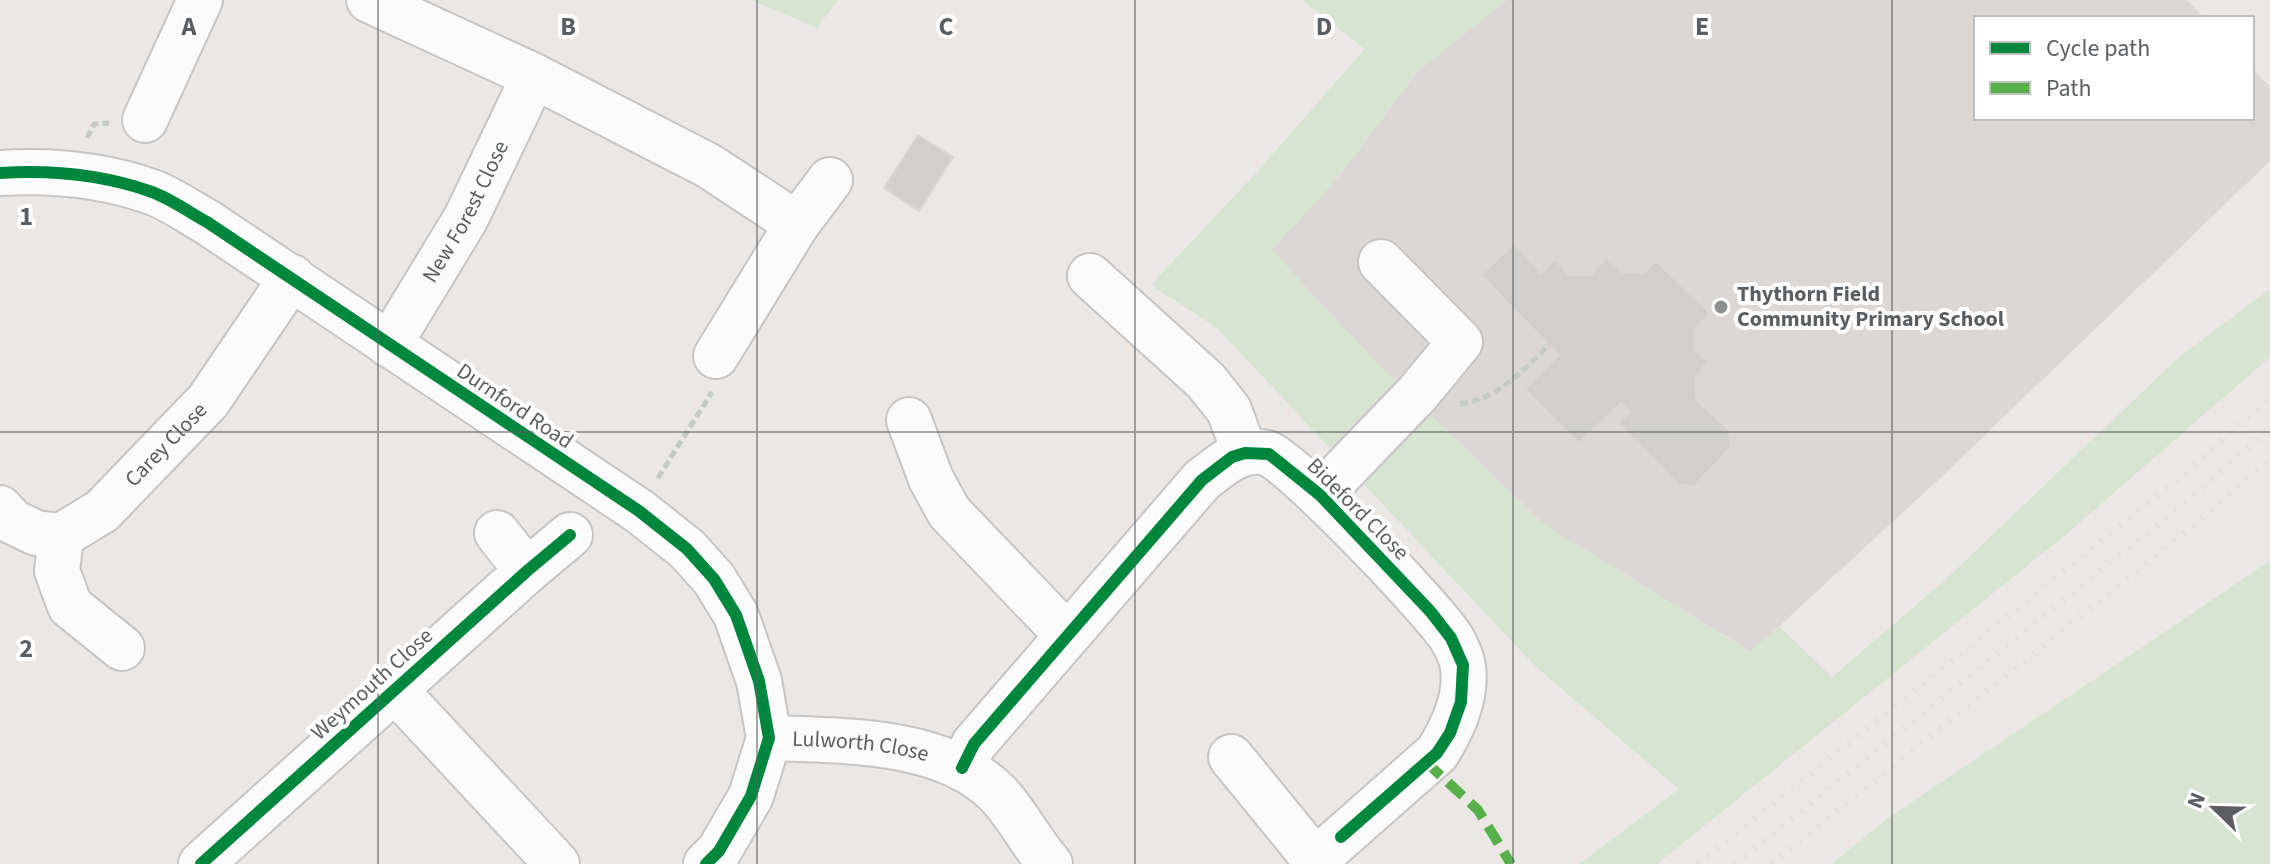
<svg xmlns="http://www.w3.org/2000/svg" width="2270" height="864" viewBox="0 0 2270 864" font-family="'Source Sans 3',sans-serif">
  <rect width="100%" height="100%" fill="#eae7e4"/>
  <path fill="#dbd7d4" d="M 1507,0 L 2187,0 L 2204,18 L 1976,18 L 1976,118 L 2252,118 L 2252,68 L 2270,87 L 2270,161 L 1936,482 L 1751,652 L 1545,525 L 1377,363 L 1271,250 L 1341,174 L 1417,72 Z"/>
  <path fill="#d6e4d1" d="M 751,0 L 838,0 L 817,28 Z
    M 1302,0 L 1507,0 L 1417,72 L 1341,174 L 1272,250 L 1377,363 L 1545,525 L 1750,652 L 1779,626 L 1832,677 L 1943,582 L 2177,359 L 2270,289 L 2270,357 L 2069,532 L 1657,864 L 1579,864 L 1679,789 L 1536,667 L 1217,328 L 1151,285 L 1257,172 L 1365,49 Z
    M 2270,561 L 2270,864 L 1832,864 L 1884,821 Z"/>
  <path fill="#d1cfcd" stroke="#d9d6d4" stroke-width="2" d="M 918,135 L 953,157 L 919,211 L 884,188 Z
    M 1514,244 L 1541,273 L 1555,260 L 1569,275 L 1591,275 L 1606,258 L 1621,272 L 1644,273 L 1656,261 L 1710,313 L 1695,329 L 1694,350 L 1708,361 L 1695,378 L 1696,400 L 1729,430 L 1731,447 L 1694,486 L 1680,485 L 1619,423 L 1630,412 L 1621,403 L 1579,443 L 1525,389 L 1559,355 L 1481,275 Z"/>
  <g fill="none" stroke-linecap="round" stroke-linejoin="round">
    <g stroke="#c6c5c5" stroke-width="48">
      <g id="minor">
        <path d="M 369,0 L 534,76 L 709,166 L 797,224"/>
        <path d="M 145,120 L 200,0"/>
        <path d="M 0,173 C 50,170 104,175 152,192 C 171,199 189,212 207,222 L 639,511 L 687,549 L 714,579 L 736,615 L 759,681 L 769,738 L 751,796 L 719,851 L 706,864"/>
        <path d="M 1090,276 L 1206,381 L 1229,410 L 1245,453"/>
        <path id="s1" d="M 389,345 L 466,218 L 534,76"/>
        <path d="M 716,356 L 797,224 L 830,180"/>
        <path d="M 909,420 L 931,479 L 949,512 L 1067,635"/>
        <path d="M 1320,495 L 1418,393 L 1460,342 L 1381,262"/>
        <path id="s2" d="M 0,508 L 13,522 L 36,533 L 61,536 L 102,511 L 208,401 L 292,277"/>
        <path d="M 497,533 L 527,571"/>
        <path d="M 61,536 L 57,571 L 70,606 L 122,648"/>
        <path d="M 395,690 L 557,864"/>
        <path id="s3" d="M 769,738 C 842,741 943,738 998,794 C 1018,815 1031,843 1050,864"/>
        <path d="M 1231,757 L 1315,860"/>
        <path d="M 962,768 L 974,744 L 1202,480 C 1222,465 1240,447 1267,453 C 1290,459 1437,613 1452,639 C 1456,646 1462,659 1463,667 C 1467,698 1453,728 1437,753 L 1311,864"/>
        <path d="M 201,864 L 527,571 L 570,535"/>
      </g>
    </g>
    <path stroke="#c5cac7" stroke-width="5" stroke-dasharray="8 4" stroke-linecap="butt" d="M 87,138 L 94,124 L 109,123
      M 1460,404 C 1498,399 1523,370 1549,345
      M 658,478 L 712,392"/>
    <use href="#minor" stroke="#fcfbfb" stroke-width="44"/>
    <path stroke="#e1e1e1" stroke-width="6" stroke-dasharray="2 10" stroke-linecap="butt" d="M 1698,864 L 2176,481 L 2270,397
      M 1735,864 L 2191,498 L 2270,428
      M 1771,864 L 2205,516 L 2270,458"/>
    <path stroke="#58b04a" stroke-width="10" stroke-dasharray="20 10" stroke-linecap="butt" d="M 1426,762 L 1478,810 L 1511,864"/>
    <g stroke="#fff" stroke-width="17">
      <path id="cycleway" d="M 0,173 C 50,170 104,175 152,192 C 171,199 189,212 207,222 L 639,511 L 687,549 L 714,579 L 736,615 L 759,681 L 769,738 L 751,796 L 719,851 L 706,864
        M 962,768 L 974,744 L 1202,480 L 1232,457 L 1245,453 L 1269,454 L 1320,495 L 1430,611 L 1451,638 L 1463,665 L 1461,702 L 1450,733 L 1437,753 L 1341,837
        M 201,864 L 527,571 L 570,535"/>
    </g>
    <use href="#cycleway" stroke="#00873e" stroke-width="12"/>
  </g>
  <path fill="none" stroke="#5b5f61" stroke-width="2" stroke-opacity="0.55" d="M 378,0 L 378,864M 757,0 L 757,864M 1135,0 L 1135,864M 1513,0 L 1513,864M 1892,0 L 1892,864M 0,432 L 2270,432"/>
  <circle fill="#8d8f8f" stroke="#fff" stroke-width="3" cx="1721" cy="307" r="8"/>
  <g text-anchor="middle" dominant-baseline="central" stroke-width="8" stroke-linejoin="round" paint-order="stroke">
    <g font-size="22" fill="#5b5f61" stroke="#fff">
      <text stroke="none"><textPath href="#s1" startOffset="154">New Forest Close</textPath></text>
      <text transform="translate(515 406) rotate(34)">Durnford Road</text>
      <text stroke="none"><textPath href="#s2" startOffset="210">Carey Close</textPath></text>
      <text transform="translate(1358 509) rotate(45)">Bideford Close</text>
      <text transform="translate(372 684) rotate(-42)">Weymouth Close</text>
      <text stroke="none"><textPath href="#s3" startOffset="92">Lulworth Close</textPath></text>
    </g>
    <g font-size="22" font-weight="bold" fill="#5b5f61" stroke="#fff" text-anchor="start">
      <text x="1737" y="294">Thythorn Field<tspan x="1737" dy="25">Community Primary School</tspan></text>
    </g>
  </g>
  <g font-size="26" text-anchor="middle" font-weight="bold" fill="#5b5f61" stroke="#fff" stroke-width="8" stroke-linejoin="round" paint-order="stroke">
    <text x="189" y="35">A</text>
    <text x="568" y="35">B</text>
    <text x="946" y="35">C</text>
    <text x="1324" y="35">D</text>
    <text x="1702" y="35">E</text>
    <text x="26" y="225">1</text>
    <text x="26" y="657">2</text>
  </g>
  <rect x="1974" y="16" width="280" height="104" fill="#ffffff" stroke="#bdbfc0" stroke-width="2"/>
  <rect x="1990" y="42" width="40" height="12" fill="#00873e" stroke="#bdbfc0" stroke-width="2"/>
  <text x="2046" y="56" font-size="24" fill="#5b5f61">Cycle path</text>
  <rect x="1990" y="82" width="40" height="12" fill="#58b04a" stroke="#bdbfc0" stroke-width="2"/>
  <text x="2046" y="96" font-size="24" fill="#5b5f61">Path</text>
  <g transform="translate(2214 808) rotate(293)" stroke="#ffffff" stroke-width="6" paint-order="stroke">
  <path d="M0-6L14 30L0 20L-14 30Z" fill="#5b5f61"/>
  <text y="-12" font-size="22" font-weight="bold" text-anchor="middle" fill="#5b5f61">N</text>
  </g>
</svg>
